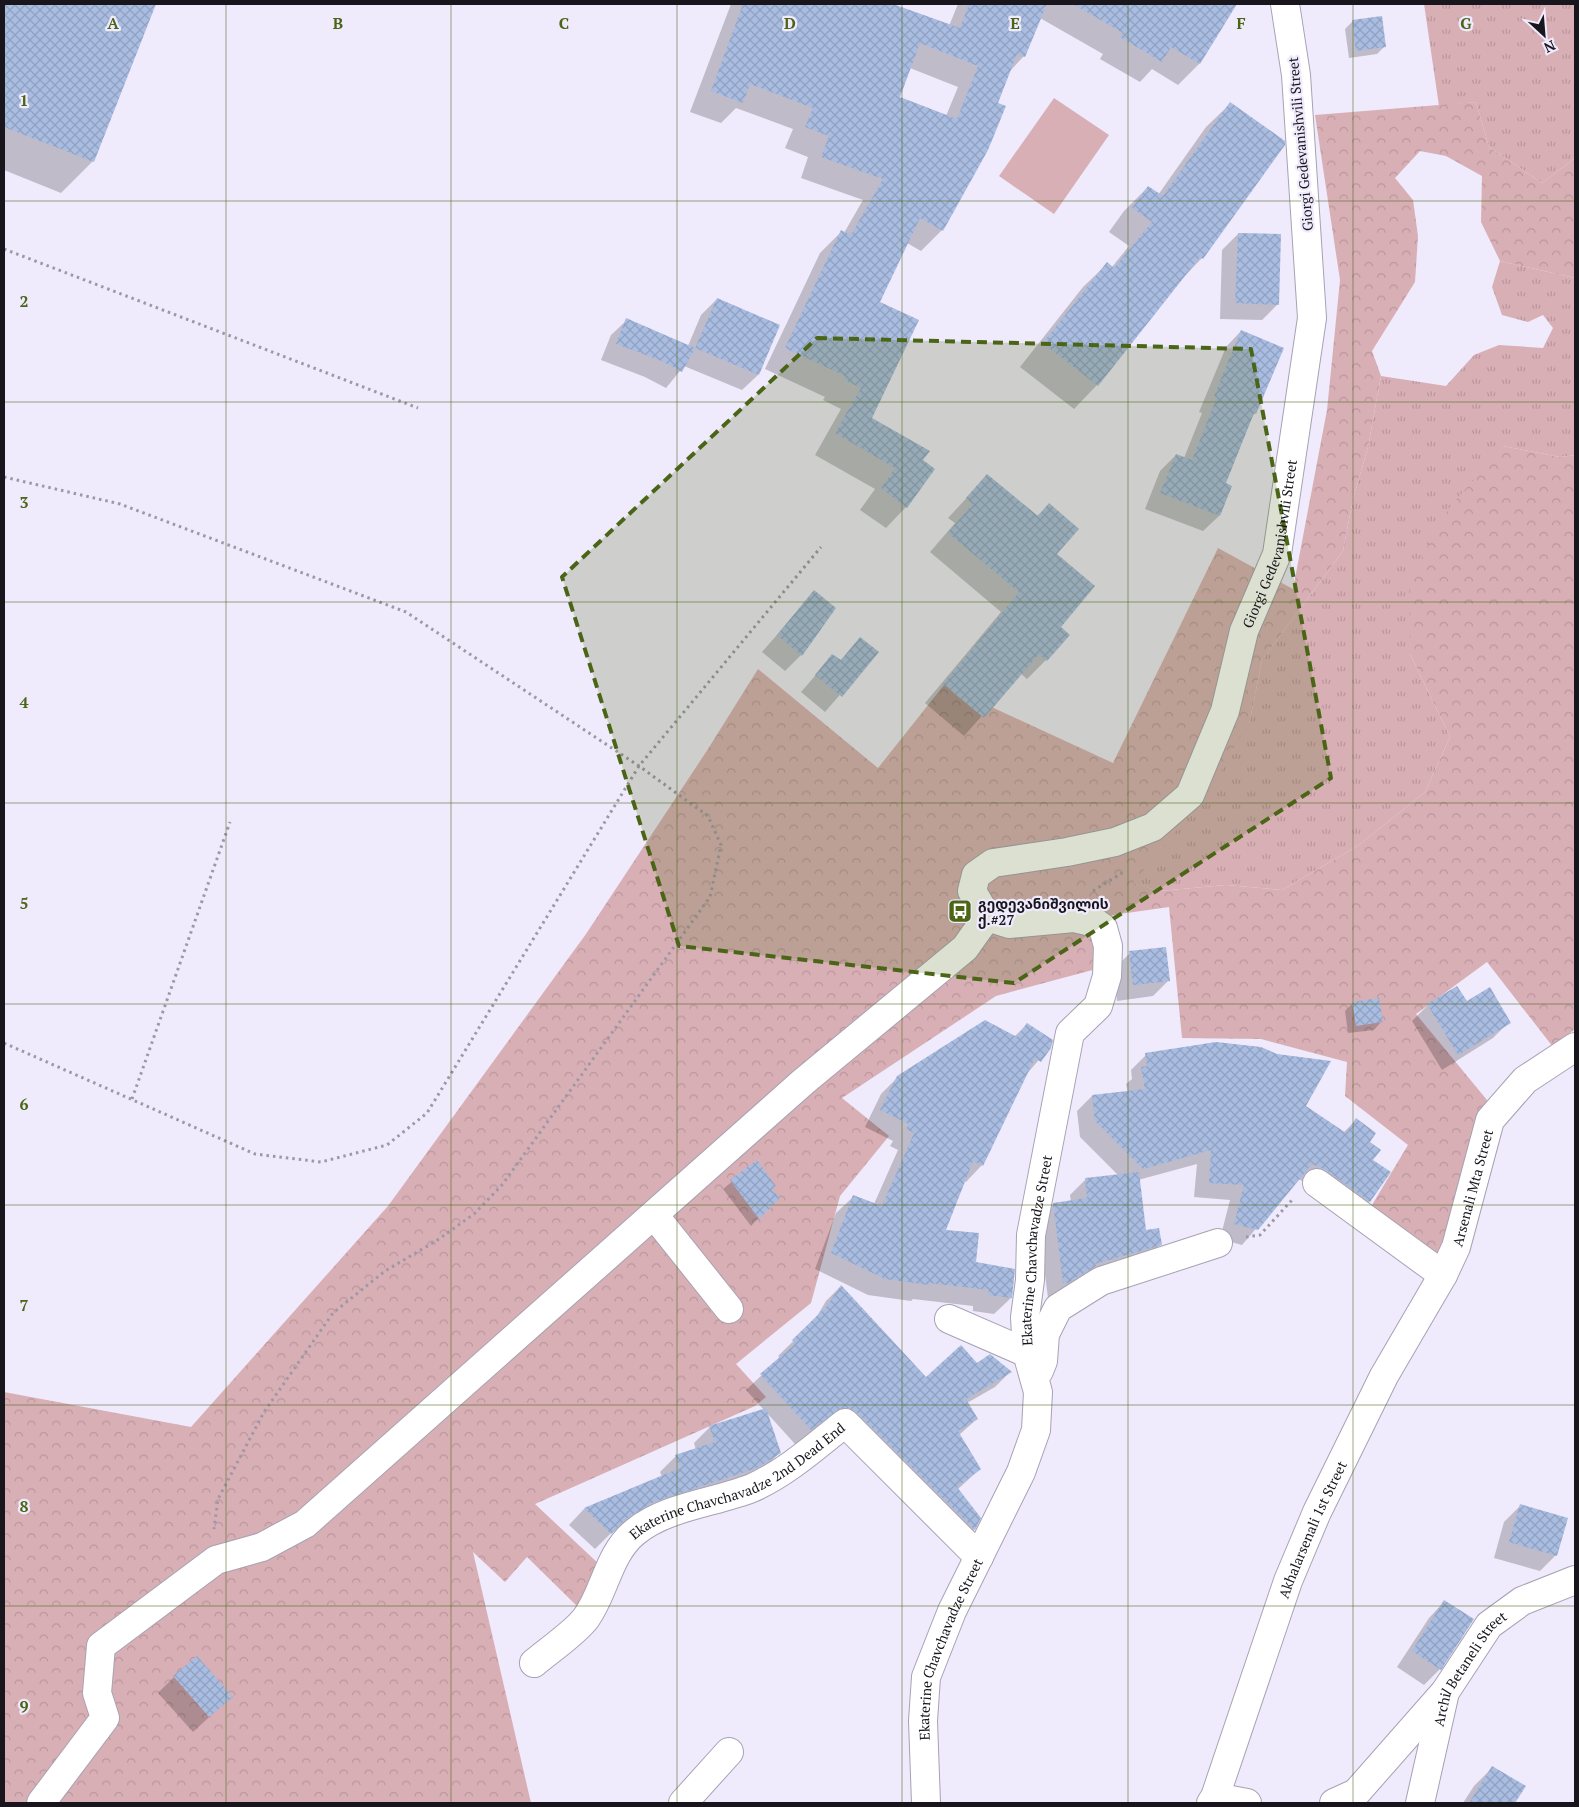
<svg xmlns="http://www.w3.org/2000/svg" width="1579" height="1807" viewBox="0 0 1579 1807" font-family="'PT Serif','Noto Sans Georgian',serif">
  <defs>
    <pattern id="grass-tufts" width="24" height="20" patternUnits="userSpaceOnUse" patternTransform="scale(1.25)"><rect width="24" height="20" fill="#d9afb6"/><path d="M3 7l-1-3M5 7V3M7 7l1-3M15 17l-1-3M17 17v-4M19 17l1-3" fill="none" stroke="#ba969c"/></pattern>
    <pattern id="forest-crowns" width="20" height="18" patternUnits="userSpaceOnUse" patternTransform="scale(1.25)"><rect width="20" height="18" fill="#d9afb6"/><path d="M2 6a3 3 0 1 1 6 0M12 15a3 3 0 1 1 6 0" fill="none" stroke="#ba969c"/></pattern>
    <pattern id="building-cross-hatch" width="8" height="8" patternUnits="userSpaceOnUse" patternTransform="scale(1.25)"><rect width="8" height="8" fill="#a9bce1"/><path d="M0 0l8 8M0 8l8-8" fill="none" stroke="#91a1c0"/></pattern>
  </defs>
  <rect width="100%" height="100%" fill="#efeafc"/>
  <path fill="url(#grass-tufts)" d="M 1424,4 L 1575,4 L 1575,158 L 1542,183 L 1489,147 L 1476,102 L 1439,106 Z
    M 1500,261 L 1575,278 L 1575,455 L 1560,457 L 1503,446 L 1410,654 L 1450,737 L 1425,792 L 1359,845 L 1282,890 L 1226,885 L 1159,891 L 1132,883 L 1169,839 L 1250,720 L 1262,660 L 1343,551 L 1353,499 L 1368,447 L 1381,376 L 1446,386 L 1474,355 L 1499,345 L 1543,348 L 1553,328 L 1543,315 L 1528,322 L 1502,315 L 1492,287 Z"/>
  <path fill="url(#forest-crowns)" d="M 1476,102 L 1489,147 L 1542,183 L 1575,158 L 1575,278 L 1500,261 L 1481,222 L 1482,176 L 1446,156 L 1420,151 L 1395,178 L 1413,200 L 1418,236 L 1415,282 L 1372,351 L 1381,376 L 1368,447 L 1353,499 L 1343,551 L 1262,660 L 1250,720 L 1210,790 L 1133,883 L 1159,891 L 1226,885 L 1282,890 L 1359,845 L 1425,792 L 1450,737 L 1410,654 L 1409,580 L 1449,508 L 1503,446 L 1560,457 L 1575,455 L 1575,1029 L 1553,1047 L 1487,962 L 1416,1014 L 1487,1100 L 1452,1225 L 1436,1259 L 1372,1205 L 1408,1145 L 1345,1096 L 1347,1062 L 1261,1039 L 1182,1038 L 1169,907 L 1099,917 L 1100,968 L 996,996 L 842,1098 L 889,1136 L 840,1196 L 811,1303 L 736,1364 L 766,1397 L 755,1406 L 535,1504 L 600,1565 L 580,1609 L 527,1557 L 505,1582 L 473,1552 L 531,1803 L 4,1803 L 4,1392 L 191,1427 L 388,1206 L 586,934 L 708,749 L 758,669 L 878,768 L 944,685 L 1113,763 L 1218,548 L 1293,589 L 1327,410 L 1340,280 L 1315,115 Z"/>
  <path fill="#d9afb6" d="M 1054,98 L 1109,135 L 1054,214 L 999,176 Z"/>
  <path fill="#0003" fill-rule="evenodd" d="M 4,4 L 155,4 L 93,161 L 61,193 L 4,170 Z
    M 731,4 L 850,4 L 856,6 L 858,4 L 890,4 L 949,26 L 958,4 L 1230,4 L 1234,6 L 1199,64 L 1178,85 L 1152,69 L 1140,82 L 1100,59 L 1103,54 L 1040,18 L 1024,56 L 1009,72 L 942,230 L 921,251 L 907,243 L 878,302 L 870,419 L 921,461 L 906,507 L 886,528 L 860,510 L 875,489 L 815,455 L 841,409 L 823,400 L 825,397 L 765,369 L 820,253 L 841,232 L 844,233 L 863,200 L 801,178 L 808,157 L 785,148 L 793,129 L 736,108 L 721,123 L 690,112 ZM 910,68 L 958,87 L 946,116 L 898,98 Z
    M 1353,21 L 1385,46 L 1377,54 L 1349,58 L 1345,29 Z
    M 1230,104 L 1202,258 L 1180,281 L 1097,385 L 1074,409 L 1020,367 L 1083,287 L 1107,264 L 1112,267 L 1129,246 L 1109,232 L 1124,211 L 1148,187 L 1158,195 L 1206,127 Z
    M 1238,234 L 1278,304 L 1262,320 L 1220,319 L 1222,250 Z
    M 717,299 L 779,325 L 758,375 L 742,390 L 684,366 L 666,388 L 645,377 L 601,360 L 611,335 L 627,320 L 688,346 L 701,315 Z
    M 1241,331 L 1255,413 L 1252,417 L 1225,484 L 1230,486 L 1219,516 L 1203,531 L 1145,509 L 1160,471 L 1176,455 L 1184,458 L 1202,413 L 1199,412 L 1226,347 Z
    M 987,476 L 1036,517 L 1049,505 L 1056,555 L 1059,627 L 1046,660 L 1027,679 L 1020,673 L 964,736 L 925,703 L 1001,612 L 930,552 L 955,523 L 948,518 Z
    M 814,592 L 834,609 L 801,655 L 785,671 L 762,652 Z
    M 861,639 L 877,652 L 825,712 L 801,692 L 833,655 L 840,661 Z
    M 1130,953 L 1169,980 L 1153,996 L 1117,1001 L 1114,969 Z
    M 1353,1003 L 1381,1022 L 1374,1030 L 1348,1033 L 1345,1011 Z
    M 1466,1003 L 1509,1022 L 1493,1038 L 1442,1070 L 1412,1021 L 1428,1005 Z
    M 1027,1024 L 1050,1047 L 1025,1076 L 982,1165 L 966,1182 L 964,1181 L 944,1231 L 1011,1298 L 994,1314 L 973,1311 L 973,1306 L 913,1299 L 911,1301 L 868,1295 L 815,1269 L 836,1213 L 853,1197 L 874,1204 L 898,1150 L 890,1146 L 893,1141 L 865,1127 L 881,1094 L 898,1077 L 1014,1037 Z
    M 1146,1055 L 1305,1106 L 1343,1133 L 1356,1120 L 1368,1143 L 1372,1160 L 1389,1173 L 1369,1202 L 1354,1217 L 1311,1185 L 1298,1179 L 1242,1245 L 1220,1239 L 1230,1200 L 1194,1197 L 1197,1164 L 1138,1180 L 1145,1231 L 1161,1244 L 1145,1260 L 1048,1298 L 1038,1219 L 1054,1204 L 1071,1202 L 1070,1195 L 1085,1180 L 1119,1176 L 1080,1137 L 1077,1111 L 1092,1096 L 1128,1092 L 1126,1084 L 1132,1079 L 1131,1070 Z
    M 756,1162 L 770,1190 L 778,1198 L 751,1226 L 723,1189 Z
    M 841,1286 L 926,1379 L 977,1365 L 1010,1372 L 995,1387 L 967,1403 L 977,1419 L 959,1435 L 980,1469 L 958,1489 L 980,1518 L 974,1530 L 959,1544 L 826,1422 L 795,1444 L 766,1412 L 779,1453 L 764,1469 L 637,1518 L 610,1534 L 595,1549 L 569,1525 L 584,1509 L 662,1477 L 660,1472 L 676,1456 L 696,1450 L 694,1443 L 710,1427 L 764,1410 L 746,1390 L 780,1358 L 778,1356 L 814,1321 L 826,1301 Z
    M 1520,1506 L 1556,1555 L 1540,1571 L 1494,1558 L 1504,1522 Z
    M 1444,1602 L 1440,1669 L 1424,1685 L 1397,1667 L 1429,1618 Z
    M 174,1677 L 231,1697 L 193,1732 L 158,1693 Z
    M 1493,1767 L 1524,1786 L 1514,1803 L 1463,1803 L 1474,1786 Z"/>
  <path fill="url(#building-cross-hatch)" fill-rule="evenodd" d="M 4,4 L 156,4 L 94,162 L 4,127 Z
    M 743,4 L 893,4 L 960,28 L 969,4 L 1047,4 L 1025,57 L 1017,54 L 998,103 L 1006,106 L 988,150 L 943,231 L 920,218 L 880,302 L 919,320 L 872,418 L 930,451 L 923,460 L 935,469 L 907,508 L 881,488 L 895,468 L 835,433 L 861,388 L 843,379 L 845,376 L 785,348 L 841,230 L 851,235 L 883,179 L 821,157 L 829,136 L 805,127 L 813,108 L 750,84 L 743,103 L 711,91 ZM 920,43 L 978,66 L 957,119 L 900,97 Z
    M 1073,4 L 1237,4 L 1200,64 L 1171,47 L 1162,62 L 1120,37 L 1123,33 Z
    M 1382,16 L 1386,47 L 1356,51 L 1352,20 Z
    M 1230,102 L 1285,141 L 1285,145 L 1203,259 L 1200,257 L 1098,386 L 1043,343 L 1107,262 L 1114,268 L 1152,222 L 1132,208 L 1148,186 L 1163,196 Z
    M 1238,233 L 1281,234 L 1279,305 L 1235,303 Z
    M 717,298 L 780,325 L 759,375 L 695,348 Z
    M 626,318 L 695,348 L 682,372 L 662,361 L 616,344 Z
    M 1241,330 L 1284,348 L 1256,414 L 1254,413 L 1226,483 L 1232,486 L 1220,516 L 1160,493 L 1176,454 L 1192,460 L 1217,397 L 1214,396 Z
    M 987,474 L 1038,516 L 1049,503 L 1079,529 L 1057,554 L 1095,586 L 1061,627 L 1070,635 L 1047,661 L 1039,654 L 984,718 L 943,684 L 1019,592 L 948,533 L 972,504 L 966,498 Z
    M 814,590 L 836,608 L 802,656 L 777,635 Z
    M 860,637 L 879,652 L 842,697 L 815,675 L 832,654 L 841,660 Z
    M 1166,947 L 1170,981 L 1133,985 L 1129,951 Z
    M 1457,986 L 1467,1001 L 1490,987 L 1511,1023 L 1458,1055 L 1427,1004 Z
    M 1379,998 L 1383,1022 L 1356,1026 L 1352,1002 Z
    M 985,1020 L 1017,1037 L 1027,1023 L 1053,1040 L 1051,1048 L 1041,1062 L 1035,1058 L 983,1166 L 973,1161 L 946,1230 L 979,1233 L 976,1262 L 1015,1269 L 1012,1298 L 988,1295 L 989,1290 L 929,1283 L 929,1285 L 885,1279 L 831,1253 L 853,1195 L 882,1206 L 914,1133 L 906,1129 L 909,1124 L 880,1110 L 897,1076 Z
    M 1216,1042 L 1261,1047 L 1277,1054 L 1331,1061 L 1306,1106 L 1346,1133 L 1356,1118 L 1376,1133 L 1370,1142 L 1381,1150 L 1373,1160 L 1391,1172 L 1370,1202 L 1326,1170 L 1312,1164 L 1258,1230 L 1234,1224 L 1244,1185 L 1209,1183 L 1211,1150 L 1143,1169 L 1095,1121 L 1092,1095 L 1145,1089 L 1141,1067 L 1147,1066 L 1145,1053 Z
    M 757,1160 L 776,1186 L 772,1189 L 780,1198 L 759,1219 L 730,1180 Z
    M 1139,1172 L 1146,1230 L 1159,1228 L 1162,1245 L 1095,1264 L 1096,1266 L 1068,1283 L 1063,1283 L 1053,1203 L 1087,1198 L 1085,1178 Z
    M 841,1285 L 926,1377 L 961,1345 L 977,1363 L 990,1354 L 1012,1372 L 966,1399 L 978,1419 L 958,1431 L 981,1469 L 957,1487 L 981,1518 L 975,1530 L 856,1412 L 849,1408 L 842,1408 L 811,1430 L 760,1374 L 795,1344 L 792,1340 L 827,1306 Z
    M 766,1408 L 781,1453 L 757,1468 L 654,1502 L 626,1519 L 611,1534 L 584,1508 L 680,1468 L 675,1455 L 715,1442 L 709,1426 Z
    M 1520,1504 L 1568,1518 L 1557,1556 L 1509,1542 Z
    M 1444,1600 L 1474,1619 L 1441,1670 L 1412,1651 Z
    M 197,1656 L 233,1697 L 209,1717 L 173,1676 Z
    M 1492,1766 L 1526,1786 L 1515,1803 L 1469,1803 Z"/>
  <g fill="none" stroke-linecap="round" stroke-linejoin="round">
    <g stroke="#a7a2b3" stroke-width="30">
      <g id="minor">
        <path id="s1" d="M 987,917 L 972,891 L 976,875 L 993,863 L 1067,852 L 1115,842 L 1153,827 L 1190,795 L 1225,711 L 1244,631 L 1277,554 L 1312,318 L 1296,75 L 1285,4"/>
        <path d="M 1317,1183 L 1443,1275"/>
        <path d="M 654,1215 L 729,1309"/>
        <path d="M 949,1319 L 1027,1353"/>
        <path d="M 1039,1371 L 1043,1361 L 1045,1334 L 1058,1308 L 1101,1281 L 1218,1243"/>
        <path id="s2" d="M 534,1663 C 548,1651 576,1632 586,1618 C 605,1592 608,1554 635,1532 C 667,1506 714,1503 752,1488 C 786,1473 816,1446 845,1423 L 979,1557"/>
        <path d="M 1215,1797 L 1247,1803"/>
        <path d="M 41,1803 L 105,1718 L 97,1693 L 101,1646 L 216,1560 L 262,1547 L 305,1524 L 803,1082 L 965,948 L 987,917"/>
        <path d="M 683,1803 L 729,1752"/>
        <path id="s3" d="M 926,1803 L 923,1721 L 926,1677 L 952,1611 L 1021,1472 L 1036,1430 L 1038,1392 L 1027,1353 L 1025,1317 L 1030,1280 L 1031,1235 L 1070,1033 L 1098,1006 L 1107,976 L 1108,946 L 1103,928 L 1096,923 L 1074,918 L 1009,924 L 987,917"/>
        <path id="s4" d="M 1211,1803 L 1215,1797 L 1288,1581 L 1317,1512 L 1384,1376 L 1443,1275 L 1456,1247 L 1490,1120 L 1525,1080 L 1575,1047"/>
        <path d="M 1334,1803 L 1356,1793 L 1444,1693"/>
        <path id="s5" d="M 1420,1803 L 1445,1692 L 1489,1625 L 1522,1601 L 1575,1580"/>
      </g>
    </g>
    <path stroke="#9c98a5" stroke-width="3" stroke-dasharray="2.5 4" stroke-linecap="butt" d="M 4,249 L 418,408
      M 4,477 L 120,504 L 406,612 L 639,766 L 708,816 L 721,845 L 710,897 L 502,1185 L 474,1214 L 436,1241 L 385,1271 L 333,1313 L 264,1412 L 218,1499 L 214,1529
      M 1093,891 L 1122,873
      M 4,1043 L 255,1154 L 321,1162 L 387,1145 L 427,1113 L 639,766 L 821,547
      M 132,1099 L 230,822
      M 1246,1237 L 1260,1235 L 1292,1200"/>
    <use href="#minor" stroke="#fff" stroke-width="28"/>
  </g>
  <path fill="#4b6516" fill-opacity="0.2" stroke="#4b6516" stroke-width="4" stroke-dasharray="10 6" stroke-linejoin="round" d="M 817,338 L 1251,349 L 1331,778 L 1014,983 L 679,946 L 562,577 Z"/>
  <path fill="none" stroke="#4b6516" stroke-width="1" stroke-opacity="0.55" d="M 226,4 L 226,1803M 451,4 L 451,1803M 677,4 L 677,1803M 902,4 L 902,1803M 1128,4 L 1128,1803M 1353,4 L 1353,1803M 4,201 L 1575,201M 4,402 L 1575,402M 4,602 L 1575,602M 4,803 L 1575,803M 4,1004 L 1575,1004M 4,1205 L 1575,1205M 4,1405 L 1575,1405M 4,1606 L 1575,1606"/>
  <defs>
    <g id="bus-square" transform="scale(1.25)"><rect x="-9" y="-9" width="18" height="18" rx="4" fill="#4b6516" stroke="#efeafc"/><path d="M-5-6H5V4H4V6H2V4H-2V6H-4V4H-5ZM-3.5-4V0h7V-4ZM-3.5 1.2v1.5H-2V1.2ZM2 1.2v1.5H3.5V1.2Z" fill="#fff"/></g>
  </defs>
  <g fill-rule="evenodd">
    <use href="#bus-square" x="960" y="911"/>
  </g>
  <g text-anchor="middle" dominant-baseline="central" stroke-width="4.5" stroke-linejoin="round" paint-order="stroke">
    <g font-size="14" fill="#18161c" stroke="#efeafc">
      <text transform="translate(1300 144) rotate(-95)">Giorgi Gedevanishvili Street</text>
      <text stroke="none"><textPath href="#s1" startOffset="546">Giorgi Gedevanishvili Street</textPath></text>
      <text stroke="none"><textPath href="#s4" startOffset="671">Arsenali Mta Street</textPath></text>
      <text stroke="none"><textPath href="#s3" startOffset="579">Ekaterine Chavchavadze Street</textPath></text>
      <text stroke="none"><textPath href="#s2" startOffset="284">Ekaterine Chavchavadze 2nd Dead End</textPath></text>
      <text stroke="none"><textPath href="#s4" startOffset="292">Akhalarsenali 1st Street</textPath></text>
      <text stroke="none"><textPath href="#s3" startOffset="159">Ekaterine Chavchavadze Street</textPath></text>
      <text stroke="none"><textPath href="#s5" startOffset="146">Archil Betaneli Street</textPath></text>
    </g>
    <g font-size="14" font-weight="bold" fill="#18161c" stroke="#efeafc" text-anchor="start">
      <text x="978" y="903">გედევანიშვილის<tspan x="978" dy="16">ქ.#27</tspan></text>
    </g>
  </g>
  <g font-size="16" text-anchor="middle" font-weight="bold" fill="#4b6516" stroke="#efeafc" stroke-width="4.5" stroke-linejoin="round" paint-order="stroke">
    <text x="113" y="29">A</text>
    <text x="338" y="29">B</text>
    <text x="564" y="29">C</text>
    <text x="790" y="29">D</text>
    <text x="1015" y="29">E</text>
    <text x="1241" y="29">F</text>
    <text x="1466" y="29">G</text>
    <text x="24" y="106">1</text>
    <text x="24" y="307">2</text>
    <text x="24" y="508">3</text>
    <text x="24" y="708">4</text>
    <text x="24" y="909">5</text>
    <text x="24" y="1110">6</text>
    <text x="24" y="1311">7</text>
    <text x="24" y="1512">8</text>
    <text x="24" y="1712">9</text>
  </g>
  <rect width="1579" height="1807" fill="none" stroke="#18161c" stroke-width="10"/>
  <g transform="translate(1544 35) rotate(154)" stroke="#efeafc" stroke-width="4" paint-order="stroke">
  <path d="M0-4L9 19L0 12L-9 19Z" fill="#18161c"/>
  <text y="-8" font-size="14" font-weight="bold" text-anchor="middle" fill="#18161c">N</text>
  </g>
</svg>
